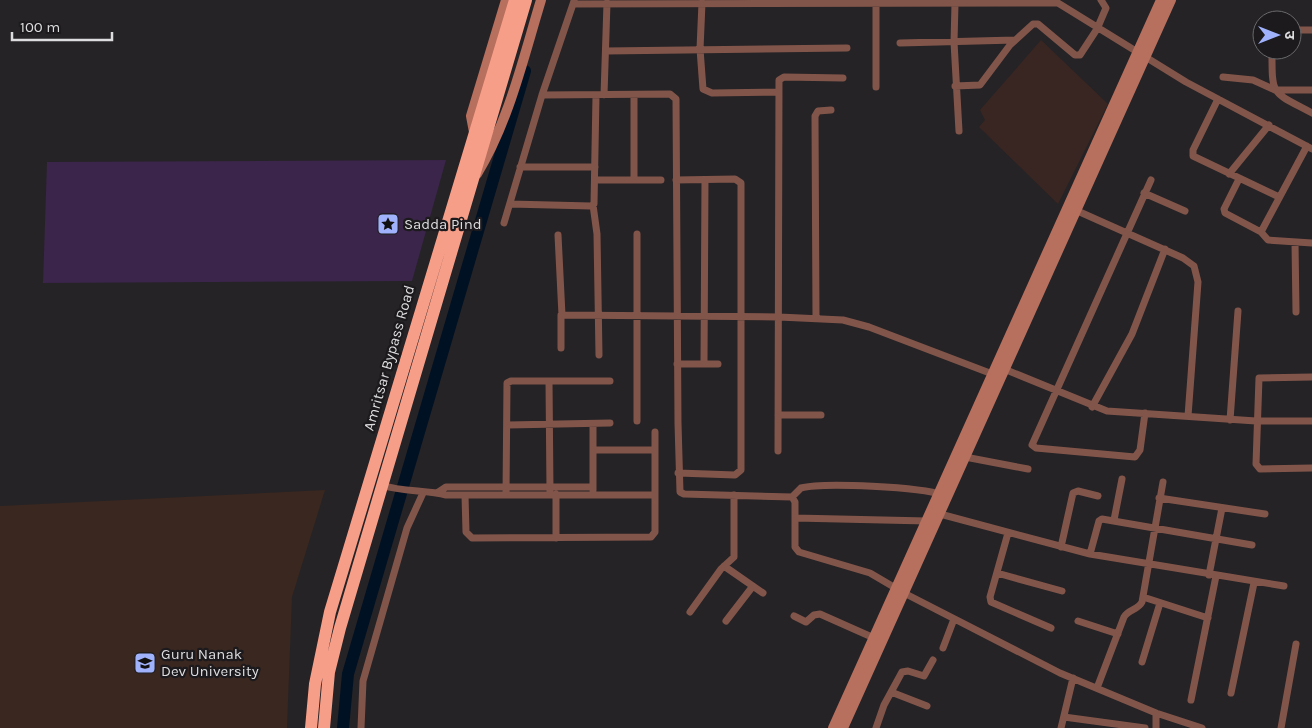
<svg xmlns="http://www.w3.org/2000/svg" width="1312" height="728" viewBox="0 0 1312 728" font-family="Karla,'Noto Sans Devanagari',sans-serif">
  <rect width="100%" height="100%" fill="#252326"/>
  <path fill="#392622" d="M 1041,40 L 1108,104 L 1058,204 L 979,127 L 985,120 L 980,110 Z"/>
  <path fill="#392720" d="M 325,490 L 292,597 L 287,728 L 0,728 L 0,506 Z"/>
  <path fill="#3b254a" d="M 446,160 L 412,281 L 43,283 L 47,162 Z"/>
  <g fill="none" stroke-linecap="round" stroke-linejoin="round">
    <path stroke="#001123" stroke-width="12" d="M 343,728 L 348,674 L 525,71"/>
    <path stroke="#82554a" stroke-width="7" d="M 702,3 L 700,49 L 703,89 L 712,93 L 778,92
      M 573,4 L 1058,3 L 1186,82 L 1312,149
      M 876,4 L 876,87
      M 955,4 L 954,42 L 959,131
      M 1292,30 L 1312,30
      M 900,43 L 1015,40
      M 1272,50 C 1272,97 1271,91 1312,113
      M 606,51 L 847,48
      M 1223,77 L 1253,80 L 1275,90 L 1312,90
      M 955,86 L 980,85 L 1010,45 L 1033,24 L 1038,24 L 1075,55 L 1080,55 L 1097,29 L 1106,8 L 1101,0
      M 542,95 L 670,94 L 676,99 L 678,423 L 680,492 L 684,494 L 792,497 L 795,502 L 795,547 L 799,552 L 870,573 L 904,593 L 1060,673 L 1156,713 L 1202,728
      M 604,95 L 607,3
      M 634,95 L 634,179
      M 1218,99 L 1193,150 L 1193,156 L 1279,197
      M 1307,146 L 1261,232 L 1268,240 L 1312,243
      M 520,167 L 595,167
      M 1229,174 L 1269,125
      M 1239,179 L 1224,209 L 1225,213 L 1261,232
      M 595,180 L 661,180
      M 676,180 L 735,179 L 741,183 L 741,470 L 735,475 L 678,473
      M 1144,193 L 1185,211
      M 510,204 L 591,206 L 594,204 L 596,96
      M 593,205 L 597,234 L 599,355
      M 1073,209 L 1183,258 L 1194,266 L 1198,282 L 1188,416
      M 504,223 L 542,95 L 574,1
      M 637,234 L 637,421
      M 558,235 L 562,315 L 779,317 L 843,320 L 869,327 L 995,375
      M 1295,242 L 1296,312
      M 816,317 L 815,116 L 818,111 L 831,110
      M 561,348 L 561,315
      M 677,364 L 718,364
      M 704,364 L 705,180
      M 1004,369 L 1107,411 L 1256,421 L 1312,421
      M 1312,377 L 1259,378 L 1256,464 L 1260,469 L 1312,468
      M 549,381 L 550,491
      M 1092,407 L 1132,334 L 1165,249
      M 1145,413 L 1140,450 L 1135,457 L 1036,448 L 1032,445 L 1151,180
      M 778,415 L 821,415
      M 1230,420 L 1238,311
      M 593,424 L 593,490
      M 507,425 L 610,423
      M 593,450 L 655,450
      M 778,451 L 779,80 L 784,77 L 843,78
      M 965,457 L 1028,469
      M 381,485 C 403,492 425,490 446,495 L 655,495
      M 437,493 L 446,487 L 593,487
      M 506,494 L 507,383 L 511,381 L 610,381
      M 556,494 L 556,538
      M 465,495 L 466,532 L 472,538 L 651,537 L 655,532 L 655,432
      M 792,497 L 801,488 C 823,482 922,487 942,495
      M 1159,498 L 1265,514
      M 940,514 L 1090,554 L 1284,586
      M 795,518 L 927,521
      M 1114,520 L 1122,479
      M 1008,533 L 990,597 L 991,602 L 1051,628
      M 1061,547 L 1073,493 L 1078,491 L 1098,496
      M 1090,554 L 1099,521 L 1102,519 L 1252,545
      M 724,566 L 763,593
      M 997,573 L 1062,591
      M 1209,575 L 1222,508
      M 1143,597 L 1208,618
      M 690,612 L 721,569 L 734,557 L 734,495
      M 794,616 L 806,622 L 814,615 L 820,614 L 874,638
      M 726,621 L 753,586
      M 1078,621 L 1118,634
      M 943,648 L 954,619
      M 1142,662 L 1160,603
      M 1097,688 L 1124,617 C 1129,609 1138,610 1142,602 L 1163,482
      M 891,692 L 927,706
      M 1231,693 L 1254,583
      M 1191,700 L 1216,576
      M 1156,713 L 1156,728
      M 1064,717 L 1145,728
      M 361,728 L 363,681 L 407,528 L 423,493
      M 876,728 L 884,705 L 902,672 L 908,671 L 924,676 L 933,660
      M 1061,728 L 1073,678
      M 1281,728 L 1296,644"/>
    <path stroke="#b76f5e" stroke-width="10" d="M 474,132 L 471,116 L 506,0
      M 477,174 C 509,121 523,59 541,0
      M 833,728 L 1161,0
      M 843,728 L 1171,0"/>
    <path stroke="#f79e89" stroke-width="12" d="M 311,728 L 315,684 L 330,612 L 515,0
      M 324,728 L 329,672 L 340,628 L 526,0"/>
  </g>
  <defs>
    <g id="sight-square" transform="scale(1.125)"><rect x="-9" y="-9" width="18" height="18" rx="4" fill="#a1b2fd" stroke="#1c1a1d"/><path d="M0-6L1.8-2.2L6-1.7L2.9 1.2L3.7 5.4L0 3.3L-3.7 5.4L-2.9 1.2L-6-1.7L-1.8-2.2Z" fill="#111"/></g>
    <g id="university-square" transform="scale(1.125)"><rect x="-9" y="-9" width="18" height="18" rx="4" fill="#a1b2fd" stroke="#1c1a1d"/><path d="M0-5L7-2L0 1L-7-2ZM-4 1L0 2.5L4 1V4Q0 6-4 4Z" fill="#111"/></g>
  </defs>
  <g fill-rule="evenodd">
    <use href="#sight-square" x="388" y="224"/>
    <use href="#university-square" x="145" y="663"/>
  </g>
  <g text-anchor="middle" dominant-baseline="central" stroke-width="4.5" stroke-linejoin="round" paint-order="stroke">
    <g font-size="15" fill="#dddcde" stroke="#1c1a1d" text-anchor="start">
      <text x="404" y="224">Sadda Pind</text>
      <text x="161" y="654">Guru Nanak<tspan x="161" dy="17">Dev University</tspan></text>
    </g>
    <g font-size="15" fill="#dddcde" stroke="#1c1a1d">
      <text transform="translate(389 358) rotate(-74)">Amritsar Bypass Road</text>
    </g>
  </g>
  <g transform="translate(1277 35) rotate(90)"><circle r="24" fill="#1c1a1d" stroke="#69686a"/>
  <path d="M0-4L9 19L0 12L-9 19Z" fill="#a1b2fd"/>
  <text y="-8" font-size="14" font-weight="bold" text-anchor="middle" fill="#dddcde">उ</text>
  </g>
  <path d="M12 32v8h100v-8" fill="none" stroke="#dddcde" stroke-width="2.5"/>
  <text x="20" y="32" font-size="15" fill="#dddcde" stroke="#1c1a1d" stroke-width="4" paint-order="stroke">100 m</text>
</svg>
